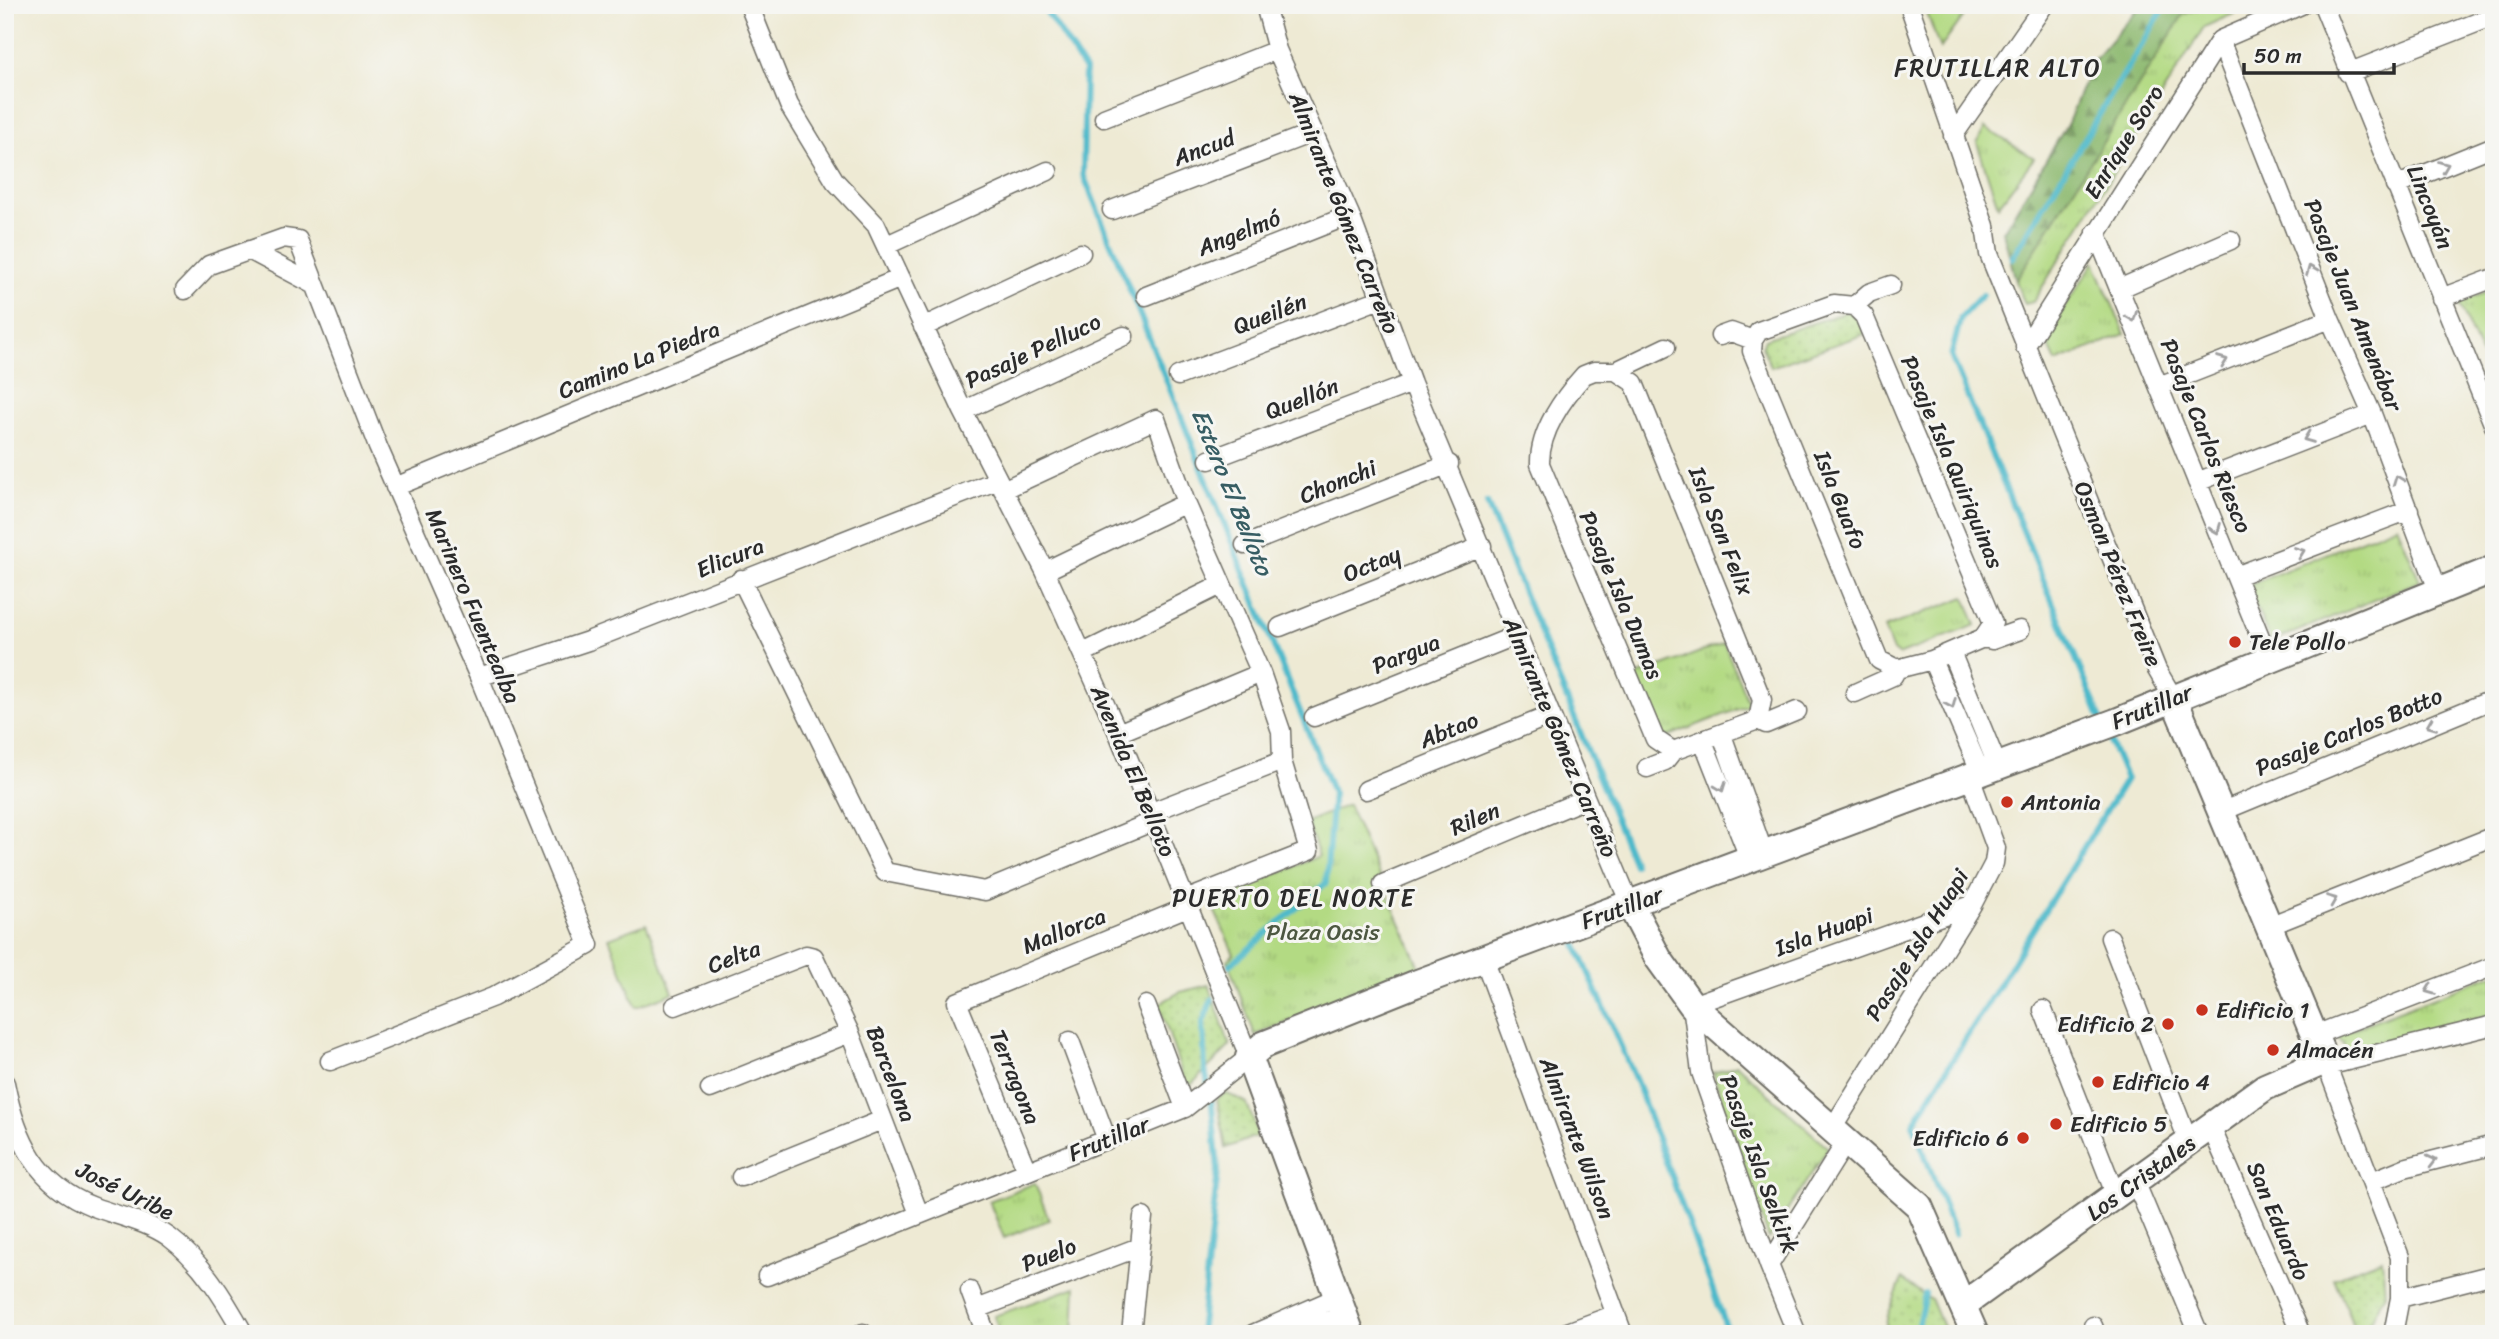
<svg xmlns="http://www.w3.org/2000/svg" width="2499" height="1339" viewBox="0 0 2499 1339" font-family="Sriracha,sans-serif">
  <defs>
    <pattern id="grass-dots" width="8" height="8" patternUnits="userSpaceOnUse" patternTransform="scale(1.75)"><rect width="8" height="8" fill="#b3da83"/><path d="M2 2h.1M6 6h.1" fill="none" stroke="#9abb71" stroke-width="1.8" stroke-linecap="round"/></pattern>
    <pattern id="forest-firs" width="22" height="20" patternUnits="userSpaceOnUse" patternTransform="scale(1.75)"><rect width="22" height="20" fill="#8eba71"/><path d="M5 1l3.5 6h-7zM16 11l3.5 6h-7z" fill="#74975d"/></pattern>
    <pattern id="park-tufts" width="24" height="20" patternUnits="userSpaceOnUse" patternTransform="scale(1.75)"><rect width="24" height="20" fill="#b3da83"/><path d="M3 7l-1-3M5 7V3M7 7l1-3M15 17l-1-3M17 17v-4M19 17l1-3" fill="none" stroke="#9abb71"/></pattern>
  </defs>
  <rect width="100%" height="100%" fill="#f6f6f2"/>
  <filter id="ink" filterUnits="userSpaceOnUse"><feTurbulence type="fractalNoise" baseFrequency=".0143" numOctaves="2"/><feDisplacementMap in="SourceGraphic" scale="14" xChannelSelector="R" yChannelSelector="G"/><feConvolveMatrix kernelMatrix="1 2 1 2 8 2 1 2 1" color-interpolation-filters="sRGB"/></filter>
  <filter id="wash" filterUnits="userSpaceOnUse"><feTurbulence type="fractalNoise" baseFrequency=".00686" numOctaves="4" result="noise"/><feDisplacementMap in="SourceGraphic" scale="28" xChannelSelector="R" yChannelSelector="G"/><feGaussianBlur stdDeviation="1.57" result="paint"/><feColorMatrix in="noise" values="0 0 0 0 0 0 0 0 0 0 0 0 0 0 0 0 0 1.4 0 .05"/><feComposite in="paint" operator="in"/></filter>
  <g filter="url(#wash)">
    <rect width="100%" height="100%" fill="#eeead4"/>
    <path fill="url(#grass-dots)" stroke="#6f8257" stroke-width="2" d="M 1849,311 L 1856,315 L 1865,334 L 1771,367 L 1762,347 L 1765,339 Z
      M 1209,985 L 1230,1046 L 1187,1089 L 1159,1004 L 1180,992 Z
      M 1225,1093 L 1246,1102 L 1259,1135 L 1226,1148 L 1217,1098 Z
      M 2382,1259 L 2385,1293 L 2371,1321 L 2372,1334 L 2357,1334 L 2334,1278 Z
      M 1902,1279 L 1932,1301 L 1946,1334 L 1884,1334 L 1888,1315 Z"/>
    <path fill="url(#forest-firs)" stroke="#5c724e" stroke-width="2" d="M 2141,5 L 2205,5 L 2183,15 L 2016,281 L 2003,232 L 2068,123 L 2093,61 Z"/>
    <path fill="url(#park-tufts)" stroke="#6f8257" stroke-width="2" d="M 1924,5 L 1941,5 L 1963,17 L 1940,49 Z
      M 2205,5 L 2253,5 L 2204,27 L 2033,302 L 2025,304 L 2016,281 L 2183,15 Z
      M 1985,128 L 2034,158 L 1998,206 L 1977,143 Z
      M 2094,262 L 2125,334 L 2056,362 L 2045,337 Z
      M 2494,289 L 2494,383 L 2458,303 Z
      M 2397,525 L 2420,581 L 2271,642 L 2247,586 Z
      M 1965,597 L 1976,625 L 1898,655 L 1893,651 L 1884,628 Z
      M 1724,643 L 1749,705 L 1664,738 L 1636,676 Z
      M 1348,805 L 1421,970 L 1255,1035 L 1227,960 L 1234,954 L 1212,905 L 1216,899 L 1319,856 L 1307,822 Z
      M 2494,974 L 2494,1014 L 2348,1051 L 2337,1035 Z
      M 1737,1065 L 1828,1148 L 1769,1239 L 1713,1073 Z
      M 1035,1183 L 1049,1220 L 1004,1238 L 989,1201 Z
      M 1076,1287 L 1074,1334 L 1000,1334 L 994,1316 Z"/>
    <path fill="#b3da83" stroke="#6f8257" stroke-width="2" d="M 646,924 L 673,993 L 636,1007 L 609,938 Z"/>
    <g fill="none" stroke-linecap="round" stroke-linejoin="round">
      <path stroke="#4db9ca" stroke-width="6" d="M 1042,5 L 1085,70 L 1083,174 L 1333,793 L 1326,883 L 1230,965
        M 2012,258 L 2166,5
        M 1982,295 L 1961,317 L 1951,356 L 2102,722
        M 1487,503 L 1634,864
        M 1575,942 L 1637,1083 L 1729,1334
        M 1955,1234 L 1913,1124 L 2126,779 L 2106,732
        M 1200,1334 L 1218,1170 L 1212,1106 L 1205,1069 L 1203,1022 L 1212,999
        M 1916,1334 L 1925,1294"/>
    </g>
  </g>
  <g filter="url(#ink)">
    <g fill="none" stroke-linecap="round" stroke-linejoin="round">
      <g stroke="#6f6e66" stroke-width="21">
        <path id="street" d="M 749,5 L 789,105 L 835,181 L 876,225 L 963,411 L 1045,571 L 1118,733 L 1249,1057 L 1185,1108 L 767,1276
          M 1265,5 L 1277,50 L 1350,215 L 1412,383 L 1630,904
          M 1909,5 L 1985,226 L 1989,254 L 2157,670 L 2174,699
          M 2323,5 L 2494,426
          M 2220,40 L 2330,319 L 2372,414 L 2438,590
          M 2348,73 L 2494,16
          M 1104,118 L 1277,50
          M 1953,136 L 2044,5
          M 2395,186 L 2494,146
          M 1112,210 L 1314,132
          M 2096,232 L 2269,659
          M 887,245 L 1048,171
          M 249,250 L 315,285
          M 2121,288 L 2231,240
          M 185,290 L 209,265 L 284,238 L 298,240 L 378,447 L 479,677 L 589,945 L 493,997 L 330,1061
          M 1146,296 L 1350,215
          M 2441,298 L 2494,278
          M 1854,306 L 1864,316 L 1993,623 L 1983,638
          M 923,327 L 1081,253
          M 1720,336 L 1731,332 L 1753,340 L 1759,331 L 1834,304 L 1854,306 L 1869,293 L 1891,285
          M 1753,340 L 1752,351 L 1879,660 L 1897,669
          M 1666,347 L 1616,371 L 1594,371 L 1584,375 C 1563,398 1539,432 1540,464 L 1655,739 L 1673,751
          M 2025,347 L 2220,40 L 2301,5
          M 1616,371 L 1634,383 L 1762,700 L 1758,720
          M 1178,376 L 1380,299
          M 2159,386 L 2330,319
          M 963,411 L 1124,336
          M 1209,460 L 1412,383
          M 2197,482 L 2372,414
          M 395,487 L 901,278
          M 1003,490 L 1156,419 L 1186,503 L 1261,673 L 1281,731 L 1282,761 L 1309,851 L 1188,899
          M 1245,545 L 1449,464
          M 1045,571 L 1186,503
          M 2236,576 L 2409,510
          M 741,579 L 885,872 L 985,891 L 1154,821
          M 1280,627 L 1482,546
          M 1951,652 L 1998,767
          M 1083,653 L 1221,585
          M 1932,660 L 1981,773
          M 479,677 L 588,641 L 998,480
          M 1855,693 L 1893,676 L 1897,669 L 1932,660 L 1983,638 L 1992,640 L 2020,630
          M 1314,717 L 1517,635
          M 1118,733 L 1261,673
          M 1722,735 L 1764,854
          M 1703,741 L 1750,860
          M 1647,768 L 1665,761 L 1673,751 L 1758,720 L 1766,724 L 1797,711
          M 1366,790 L 1551,715
          M 2223,811 L 2494,699
          M 1149,813 L 1282,761
          M 1383,884 L 1585,799
          M 2269,926 L 2494,836
          M 2110,938 L 2189,1143
          M 1484,959 L 1623,1334
          M 1146,1005 L 1185,1108
          M 675,1006 L 806,955 L 814,957 L 850,1033 L 919,1214
          M 2043,1010 L 2116,1196
          M 2315,1035 L 2494,966
          M 1070,1041 L 1107,1140
          M 2325,1061 L 2400,1257 L 2400,1298 L 2393,1334
          M 2327,1066 L 2494,1025
          M 5,1083 C 16,1140 37,1185 94,1207 C 118,1216 148,1222 169,1237 C 202,1262 224,1298 244,1334
          M 710,1089 L 850,1033
          M 2211,1127 L 2301,1334
          M 1832,1129 L 1972,905 L 1994,863 L 1996,848 L 1970,777
          M 1027,1171 L 957,1002 L 1190,906
          M 741,1177 L 882,1120
          M 2135,1181 L 2199,1334
          M 2372,1181 L 2404,1168 L 2494,1145
          M 1769,1265 L 1846,1142
          M 970,1291 L 986,1334
          M 2400,1298 L 2494,1274
          M 977,1309 L 1139,1247
          M 2093,1326 L 2096,1334
          M 863,1333 L 863,1334
          M 1131,1334 L 1143,1217
          M 1253,1334 L 1338,1297
          M 1294,1334 L 1344,1315
          M 1562,1334 L 1616,1314
          M 1797,1334 L 1769,1265 L 1701,1072 L 1692,1005 L 1972,905"/>
      </g>
      <g stroke="#6f6e66" stroke-width="30">
        <path id="secondary" d="M 1630,904 L 1658,958 L 1692,1005 L 1919,1206 L 1975,1334
          M 1963,1305 L 2265,1087 L 2325,1061 L 2174,699
          M 1351,1334 L 1249,1057 L 1263,1045 L 1415,984 L 2116,722 L 2494,569"/>
      </g>
      <use href="#street" stroke="#fff" stroke-width="18"/>
      <use href="#secondary" stroke="#fff" stroke-width="26"/>
    </g>
    <defs><path id="oneway-chevron" d="M-2-3.5L2.5 0L-2 3.5" fill="none" stroke-width="1.6" stroke-linecap="round" stroke-linejoin="round" transform="scale(1.75)"/></defs>
    <g stroke="#a0a0a0">
      <use href="#oneway-chevron" transform="translate(2444 166) rotate(-22)"/>
      <use href="#oneway-chevron" transform="translate(2311 270) rotate(-112)"/>
      <use href="#oneway-chevron" transform="translate(2132 317) rotate(69)"/>
      <use href="#oneway-chevron" transform="translate(2223 361) rotate(-21)"/>
      <use href="#oneway-chevron" transform="translate(2308 438) rotate(159)"/>
      <use href="#oneway-chevron" transform="translate(2398 480) rotate(-111)"/>
      <use href="#oneway-chevron" transform="translate(2216 529) rotate(68)"/>
      <use href="#oneway-chevron" transform="translate(2300 552) rotate(-21)"/>
      <use href="#oneway-chevron" transform="translate(1951 704) rotate(67)"/>
      <use href="#oneway-chevron" transform="translate(2431 725) rotate(158)"/>
      <use href="#oneway-chevron" transform="translate(1721 787) rotate(69)"/>
      <use href="#oneway-chevron" transform="translate(2332 900) rotate(-22)"/>
      <use href="#oneway-chevron" transform="translate(2430 990) rotate(159)"/>
      <use href="#oneway-chevron" transform="translate(2432 1161) rotate(-14)"/>
    </g>
  </g>
  <g fill="#c8321e" stroke="#f6f6f2" stroke-width="2.5">
    <circle cx="2235" cy="642" r="7"/>
    <circle cx="2007" cy="802" r="7"/>
    <circle cx="2202" cy="1010" r="7"/>
    <circle cx="2168" cy="1024" r="7"/>
    <circle cx="2273" cy="1050" r="7"/>
    <circle cx="2098" cy="1082" r="7"/>
    <circle cx="2056" cy="1124" r="7"/>
    <circle cx="2023" cy="1138" r="7"/>
  </g>
  <g text-anchor="middle" dominant-baseline="central" stroke-width="6" stroke-linejoin="round" paint-order="stroke">
    <g font-size="23" fill="#2b2b2b" stroke="#f6f6f2">
      <text transform="translate(2124 142) rotate(-58)">Enrique Soro</text>
      <text transform="translate(1204 148) rotate(-21)">Ancud</text>
      <text transform="translate(2430 207) rotate(68)">Lincoyán</text>
      <text transform="translate(1344 213) rotate(68)">Almirante Gómez Carreño</text>
      <text transform="translate(1239 233) rotate(-22)">Angelmó</text>
      <text transform="translate(2353 305) rotate(68)">Pasaje Juan Amenábar</text>
      <text transform="translate(1270 314) rotate(-21)">Queilén</text>
      <text transform="translate(1033 351) rotate(-25)">Pasaje Pelluco</text>
      <text transform="translate(639 360) rotate(-22)">Camino La Piedra</text>
      <text transform="translate(1302 399) rotate(-21)">Quellón</text>
      <text transform="translate(2206 436) rotate(68)">Pasaje Carlos Riesco</text>
      <text transform="translate(1952 462) rotate(67)">Pasaje Isla Quiriquinas</text>
      <text transform="translate(1338 482) rotate(-22)">Chonchi</text>
      <text transform="translate(1840 500) rotate(68)">Isla Guafo</text>
      <text transform="translate(1721 531) rotate(68)">Isla San Felix</text>
      <text transform="translate(730 558) rotate(-22)">Elicura</text>
      <text transform="translate(1372 564) rotate(-22)">Octay</text>
      <text transform="translate(2118 574) rotate(68)">Osman Pérez Freire</text>
      <text transform="translate(1621 595) rotate(67)">Pasaje Isla Dumas</text>
      <text transform="translate(473 606) rotate(67)">Marinero Fuentealba</text>
      <text transform="translate(1406 654) rotate(-22)">Pargua</text>
      <text transform="translate(2152 707) rotate(-22)">Frutillar</text>
      <text transform="translate(1449 730) rotate(-22)">Abtao</text>
      <text transform="translate(2349 732) rotate(-22)">Pasaje Carlos Botto</text>
      <text transform="translate(1560 737) rotate(67)">Almirante Gómez Carreño</text>
      <text transform="translate(1133 771) rotate(67)">Avenida El Belloto</text>
      <text transform="translate(1475 819) rotate(-23)">Rilen</text>
      <text transform="translate(1622 908) rotate(-20)">Frutillar</text>
      <text transform="translate(1064 931) rotate(-22)">Mallorca</text>
      <text transform="translate(1824 932) rotate(-20)">Isla Huapi</text>
      <text transform="translate(1917 945) rotate(-58)">Pasaje Isla Huapi</text>
      <text transform="translate(734 957) rotate(-21)">Celta</text>
      <text transform="translate(891 1074) rotate(69)">Barcelona</text>
      <text transform="translate(1015 1077) rotate(68)">Terragona</text>
      <text transform="translate(1577 1138) rotate(69)">Almirante Wilson</text>
      <text transform="translate(1109 1139) rotate(-22)">Frutillar</text>
      <text transform="translate(1759 1164) rotate(70)">Pasaje Isla Selkirk</text>
      <text transform="translate(2141 1178) rotate(-36)">Los Cristales</text>
      <text transform="translate(125 1191) rotate(26)">José Uribe</text>
      <text transform="translate(2278 1221) rotate(67)">San Eduardo</text>
      <text transform="translate(1049 1255) rotate(-21)">Puelo</text>
    </g>
    <g font-size="23" fill="#2b2b2b" stroke="#f6f6f2" text-anchor="start">
      <text x="2249" y="642">Tele Pollo</text>
      <text x="2021" y="802">Antonia</text>
      <text x="2216" y="1010">Edificio 1</text>
      <text x="2154" y="1024" text-anchor="end">Edificio 2</text>
      <text x="2287" y="1050">Almacén</text>
      <text x="2112" y="1082">Edificio 4</text>
      <text x="2070" y="1124">Edificio 5</text>
      <text x="2009" y="1138" text-anchor="end">Edificio 6</text>
    </g>
    <g font-size="23" fill="#4d5741" stroke="#f6f6f2">
      <text x="1323" y="932">Plaza Oasis</text>
    </g>
    <g font-size="24" letter-spacing="2" fill="#2b2b2b" stroke="#f6f6f2">
      <text x="1998" y="68">FRUTILLAR ALTO</text>
      <text x="1294" y="898">PUERTO DEL NORTE</text>
    </g>
    <g font-size="24" font-style="italic" fill="#375d63" stroke="#f6f6f2">
      <text transform="translate(1232 492) rotate(68)">Estero El Belloto</text>
    </g>
  </g>
  <rect width="2499" height="1339" fill="none" stroke="#f6f6f2" stroke-width="28"/>
  <path d="M2244 63v10h150v-10" fill="none" stroke="#2b2b2b" stroke-width="3.5"/>
  <text x="2254" y="63" font-size="21" fill="#2b2b2b" stroke="#f6f6f2" stroke-width="5" paint-order="stroke">50 m</text>
</svg>
